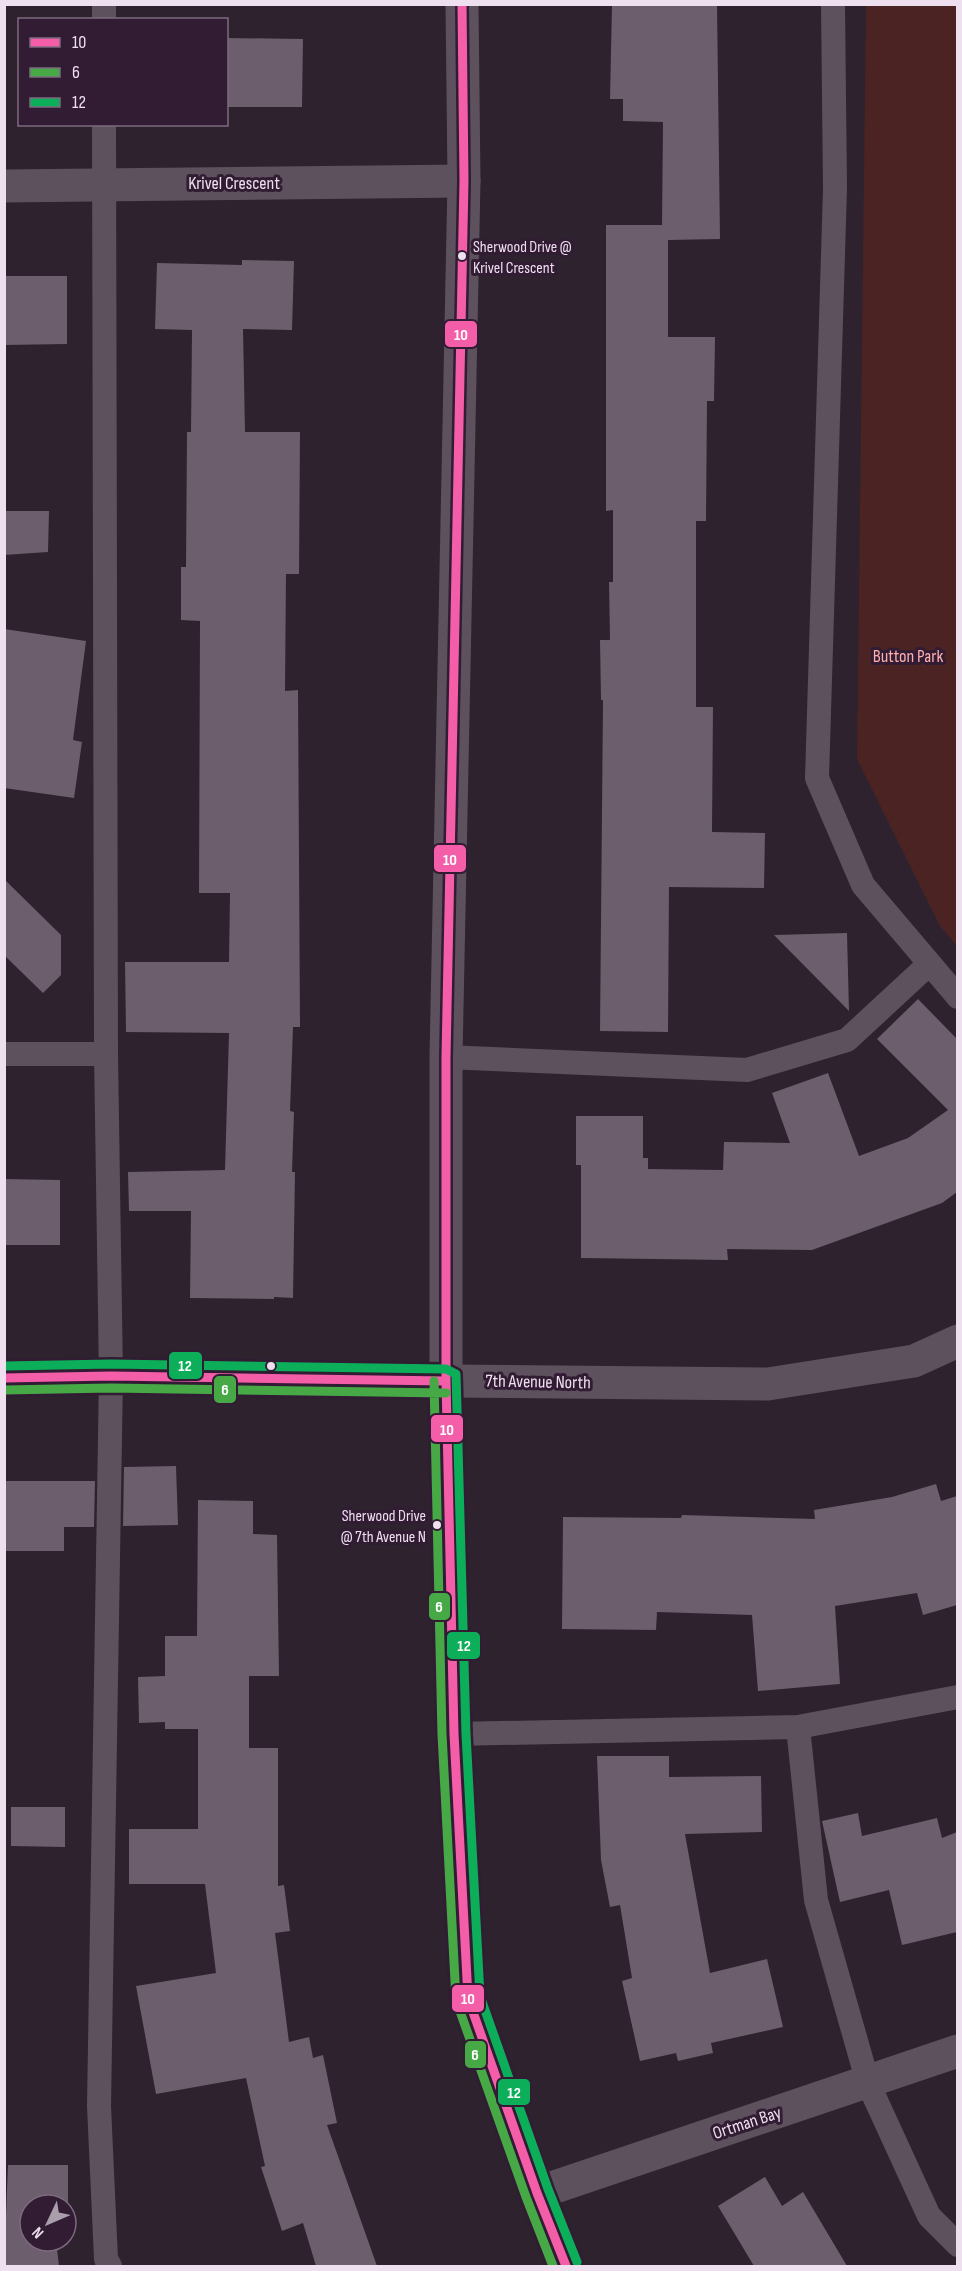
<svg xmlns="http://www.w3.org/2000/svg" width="962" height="2271" viewBox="0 0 962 2271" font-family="'Sofia Sans Condensed',sans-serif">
  <rect width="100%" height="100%" fill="#2d222e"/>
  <path fill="#4b2323" d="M 866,5 L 957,5 L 957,946 L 940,926 L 857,759 Z"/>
  <path fill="#6c5e6d" d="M 612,4 L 717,4 L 720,239 L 668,240 L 668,337 L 715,337 L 714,401 L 707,401 L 706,521 L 696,521 L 696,707 L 713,707 L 712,832 L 765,833 L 764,888 L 669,887 L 668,1032 L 600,1031 L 603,700 L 601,700 L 600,640 L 610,640 L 609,582 L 613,582 L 613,510 L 606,511 L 606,225 L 662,225 L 663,122 L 623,121 L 623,99 L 610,99 Z
    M 226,38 L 303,39 L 302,107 L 226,107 Z
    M 242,260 L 294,261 L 292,330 L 243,329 L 245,432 L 300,432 L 299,574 L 286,574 L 285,691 L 298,690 L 300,1027 L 293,1027 L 290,1111 L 294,1112 L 292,1172 L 295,1172 L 293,1298 L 274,1297 L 274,1299 L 190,1298 L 191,1211 L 129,1211 L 128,1172 L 225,1170 L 229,1033 L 126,1032 L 125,962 L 229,962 L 230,893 L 199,893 L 200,621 L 181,620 L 181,567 L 186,567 L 187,432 L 191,432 L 192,330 L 155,329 L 157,263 L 242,265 Z
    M 4,276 L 67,276 L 67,344 L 4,345 Z
    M 4,511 L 49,511 L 48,552 L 4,555 Z
    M 4,629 L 86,641 L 73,740 L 82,742 L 74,798 L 4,788 Z
    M 4,879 L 61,935 L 61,975 L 43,993 L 4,955 Z
    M 847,933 L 849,1011 L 774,935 Z
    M 918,999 L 957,1039 L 957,1192 L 942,1203 L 812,1250 L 727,1249 L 728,1260 L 581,1258 L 581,1165 L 576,1165 L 576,1116 L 643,1116 L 643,1158 L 648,1158 L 648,1169 L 723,1170 L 724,1142 L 790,1143 L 772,1093 L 828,1073 L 859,1156 L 908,1138 L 948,1110 L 877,1039 Z
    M 4,1179 L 60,1180 L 60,1245 L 4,1245 Z
    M 176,1466 L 178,1525 L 123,1526 L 124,1467 Z
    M 4,1481 L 95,1481 L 94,1527 L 64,1527 L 64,1551 L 4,1551 Z
    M 936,1484 L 941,1501 L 957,1496 L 957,1605 L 923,1615 L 917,1593 L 835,1606 L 840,1684 L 758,1691 L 752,1615 L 657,1612 L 656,1630 L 562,1629 L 563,1517 L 681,1518 L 682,1515 L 815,1519 L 814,1510 L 892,1497 Z
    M 198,1500 L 253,1501 L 253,1534 L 277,1535 L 279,1676 L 249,1676 L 249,1748 L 278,1748 L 278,1886 L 284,1885 L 290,1931 L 275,1933 L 289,2042 L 309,2037 L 313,2058 L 323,2055 L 337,2123 L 327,2125 L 377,2266 L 316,2266 L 303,2223 L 282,2231 L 261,2167 L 265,2166 L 246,2078 L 156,2094 L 136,1986 L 216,1973 L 205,1884 L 129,1884 L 129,1829 L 198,1829 L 198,1729 L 165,1729 L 165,1722 L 139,1723 L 138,1677 L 165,1676 L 165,1636 L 197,1636 Z
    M 597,1756 L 669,1756 L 669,1777 L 761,1776 L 762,1832 L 685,1834 L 710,1973 L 767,1959 L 783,2027 L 711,2043 L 713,2053 L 678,2061 L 676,2053 L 640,2061 L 622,1981 L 632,1978 L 620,1905 L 610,1907 L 601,1860 Z
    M 11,1807 L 65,1807 L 65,1847 L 11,1846 Z
    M 858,1813 L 862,1836 L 937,1818 L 942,1838 L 957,1832 L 957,1932 L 902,1945 L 889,1890 L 840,1902 L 822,1821 Z
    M 8,2165 L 68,2165 L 68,2220 L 66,2205 L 30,2205 L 30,2241 L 56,2241 L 59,2266 L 4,2266 Z
    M 765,2177 L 782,2206 L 803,2192 L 847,2266 L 754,2266 L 718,2206 Z"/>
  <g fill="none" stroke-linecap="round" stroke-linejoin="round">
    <path stroke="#5c515d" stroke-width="24" d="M 833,4 L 835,189 L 817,778 L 863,885 L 958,997
      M 104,20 L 104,4
      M 104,124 L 106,1054 L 111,1376 L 99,2106 L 106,2259 L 110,2266
      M 4,1054 L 106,1054
      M 446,1057 L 747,1070 L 847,1040 L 928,965
      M 798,1727 L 816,1900 L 868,2083 L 929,2216 L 958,2245
      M 454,1734 L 798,1727 L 958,1697"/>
    <path stroke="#5c515d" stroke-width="33" d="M 4,186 L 464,181
      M 446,1381 L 768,1384 L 914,1361 L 958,1341
      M 537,2193 L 958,2051"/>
    <path stroke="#5c515d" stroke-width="33" d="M 462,4 L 464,181 L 446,1057 L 446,1381 L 454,1734 L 468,1998 L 537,2193 L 566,2266
      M 4,1378 L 111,1376 L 446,1381"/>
    <g stroke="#311c34" stroke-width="14">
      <path id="bus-1" d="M 462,4 L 464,181 L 446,1057 L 446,1381 L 454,1734 L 468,1998 L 537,2193 L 566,2266
        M 4,1378 L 111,1376 L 446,1381"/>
    </g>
    <g stroke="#311c34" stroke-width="14">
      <path id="bus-2" d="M 434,1381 L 442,1734 L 456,2000 L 526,2197 L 553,2266
        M 4,1390 L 111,1388 L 446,1393"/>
    </g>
    <g stroke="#311c34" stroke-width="14">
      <path id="bus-3" d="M 4,1366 L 111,1364 L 446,1369 L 456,1374 L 466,1734 L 480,1996 L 548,2189 L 577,2262"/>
    </g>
    <use href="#bus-1" stroke="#f45ea9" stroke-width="9"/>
    <use href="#bus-2" stroke="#46a946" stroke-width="9"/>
    <use href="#bus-3" stroke="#0dae5a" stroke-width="9"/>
  </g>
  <g fill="#efe0f0" stroke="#311c34" stroke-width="2">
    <circle cx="462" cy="256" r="5"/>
    <circle cx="271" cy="1366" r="5"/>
    <circle cx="437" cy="1525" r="5"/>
  </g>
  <g text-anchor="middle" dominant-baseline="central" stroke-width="6" stroke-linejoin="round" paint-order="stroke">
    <g font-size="16" fill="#efe0f0" stroke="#311c34" text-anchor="start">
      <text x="473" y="247">Sherwood Drive @<tspan x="473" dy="21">Krivel Crescent</tspan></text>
      <text x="426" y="1516" text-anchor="end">Sherwood Drive<tspan x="426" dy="21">@ 7th Avenue N</tspan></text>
    </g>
    <g font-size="18" fill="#efe0f0" stroke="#311c34">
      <text x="234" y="183">Krivel Crescent</text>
      <text transform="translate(538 1382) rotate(1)">7th Avenue North</text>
      <text transform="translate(747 2123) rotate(-18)">Ortman Bay</text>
    </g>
    <g font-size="18" fill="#ffb0ab" stroke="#311c34">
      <text x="908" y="656">Button Park</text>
    </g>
  </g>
  <g stroke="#311c34" stroke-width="2">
    <rect x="444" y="320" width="34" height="28" rx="6" fill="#f45ea9"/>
    <rect x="433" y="844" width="34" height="29" rx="6" fill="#f45ea9"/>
    <rect x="168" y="1351" width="35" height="29" rx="6" fill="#0dae5a"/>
    <rect x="213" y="1375" width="24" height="29" rx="6" fill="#46a946"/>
    <rect x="430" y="1414" width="34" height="29" rx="6" fill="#f45ea9"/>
    <rect x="428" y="1592" width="23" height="29" rx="6" fill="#46a946"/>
    <rect x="446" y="1631" width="35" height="29" rx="6" fill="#0dae5a"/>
    <rect x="451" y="1984" width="34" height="29" rx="6" fill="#f45ea9"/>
    <rect x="464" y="2040" width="23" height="29" rx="6" fill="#46a946"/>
    <rect x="497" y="2078" width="34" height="28" rx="6" fill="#0dae5a"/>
  </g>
  <g font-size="16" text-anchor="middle" font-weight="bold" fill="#fff">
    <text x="461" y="340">10</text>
    <text x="450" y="865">10</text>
    <text x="185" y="1371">12</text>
    <text x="225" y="1395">6</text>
    <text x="447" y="1435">10</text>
    <text x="439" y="1612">6</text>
    <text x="464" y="1651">12</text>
    <text x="468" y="2004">10</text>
    <text x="475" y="2060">6</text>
    <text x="514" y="2098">12</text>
  </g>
  <rect width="962" height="2271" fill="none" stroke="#efe0f0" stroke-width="12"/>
  <rect x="18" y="18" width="210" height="108" fill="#311c34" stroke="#7d6a7f" stroke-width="1.5"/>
  <rect x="30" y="38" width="30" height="9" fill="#f45ea9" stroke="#7d6a7f" stroke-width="1.5"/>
  <text x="72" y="48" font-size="18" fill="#efe0f0">10</text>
  <rect x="30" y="68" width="30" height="9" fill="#46a946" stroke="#7d6a7f" stroke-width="1.5"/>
  <text x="72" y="78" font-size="18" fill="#efe0f0">6</text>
  <rect x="30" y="98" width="30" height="9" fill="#0dae5a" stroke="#7d6a7f" stroke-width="1.5"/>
  <text x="72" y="108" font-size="18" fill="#efe0f0">12</text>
  <g transform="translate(48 2223) rotate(226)"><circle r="28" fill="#311c34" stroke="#7d6a7f" stroke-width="1.5"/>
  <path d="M0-4.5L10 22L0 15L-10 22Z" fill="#ab9eac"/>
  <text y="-9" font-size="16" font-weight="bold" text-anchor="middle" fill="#efe0f0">N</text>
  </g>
</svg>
